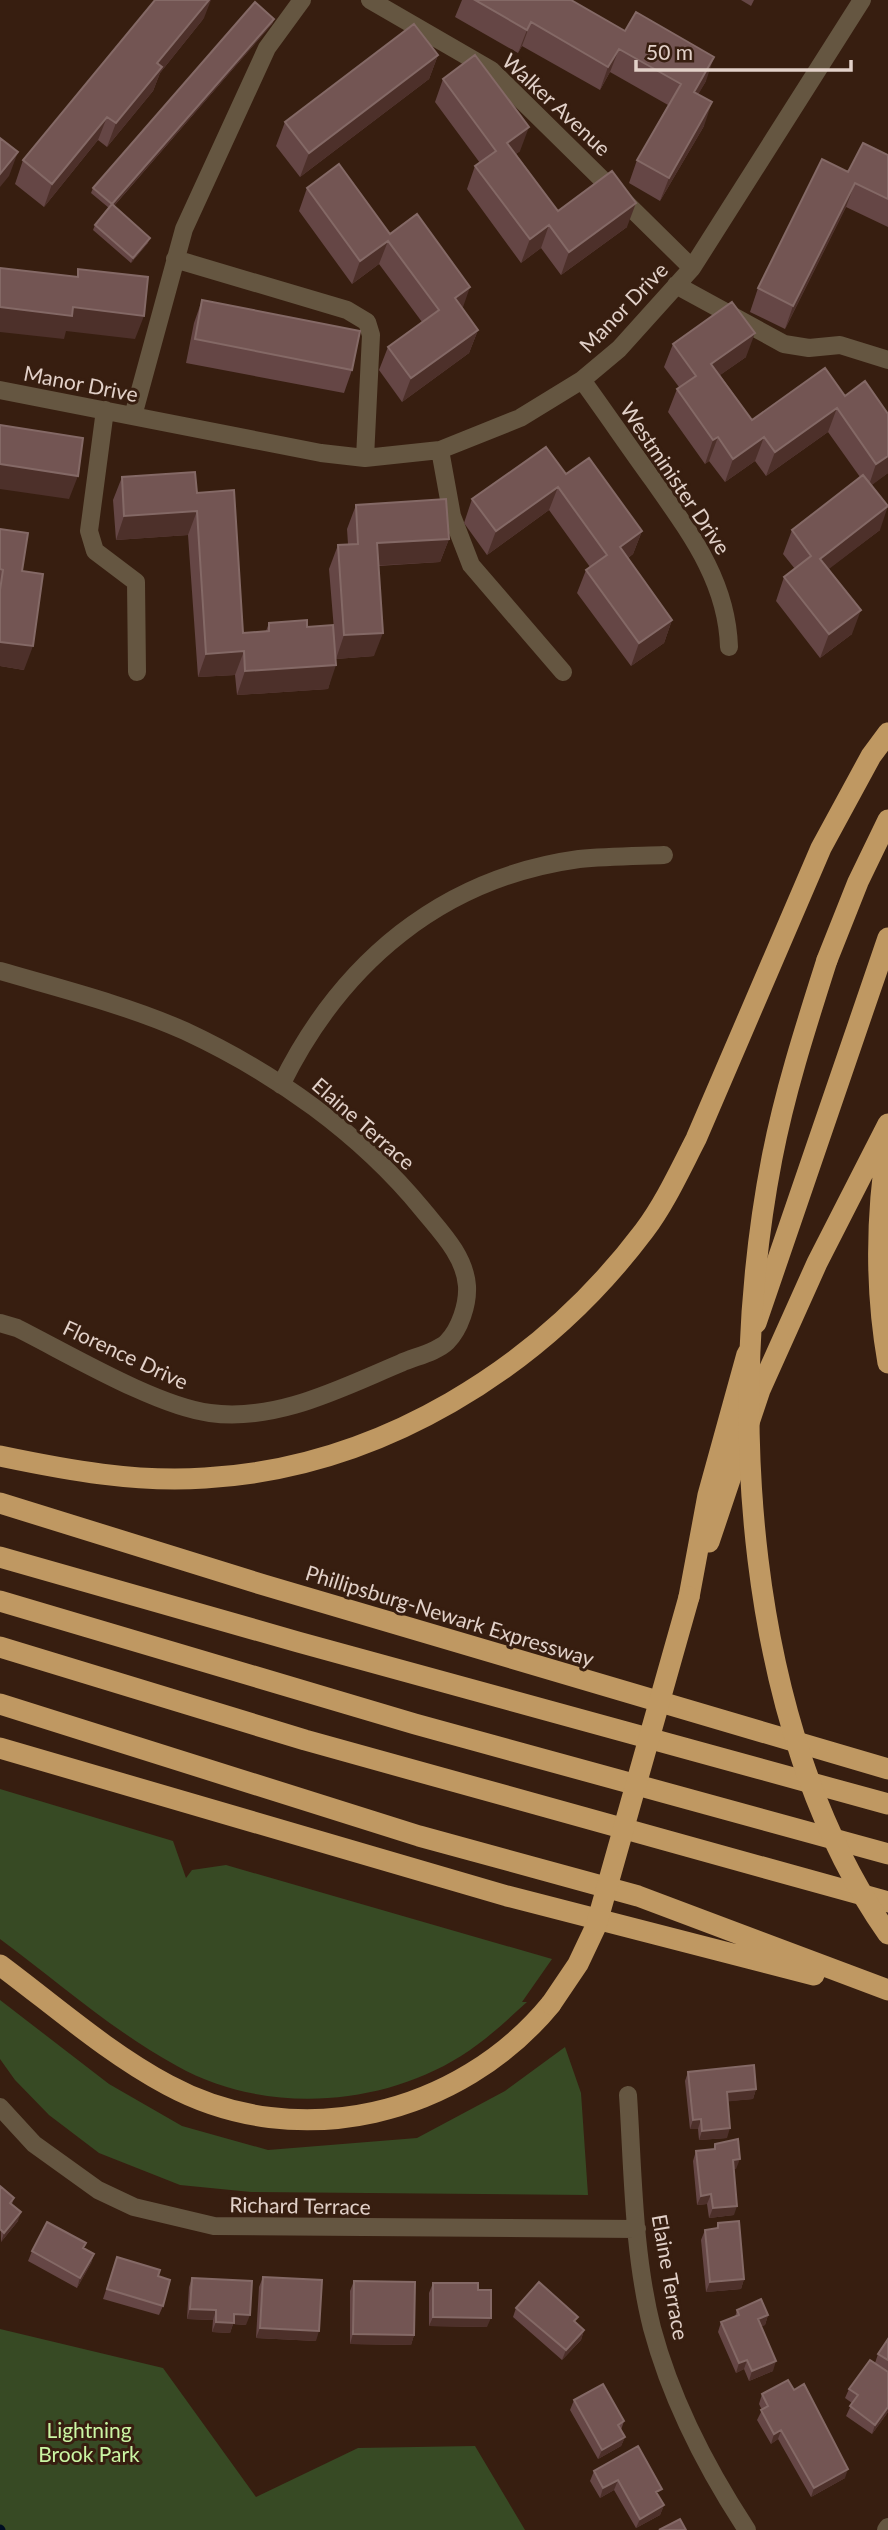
<svg xmlns="http://www.w3.org/2000/svg" width="888" height="2530" viewBox="0 0 888 2530" font-family="Lato,sans-serif">
  <rect width="100%" height="100%" fill="#371e10"/>
  <path fill="#374a24" d="M 0,1789 L 173,1841 L 186,1878 L 192,1870 L 226,1865 L 552,1959 L 522,2002 L 527,2002 C 506,2021 485,2041 461,2056 C 378,2108 262,2114 177,2066 C 113,2031 58,1982 0,1939 Z
    M 0,2000 L 109,2084 L 182,2126 L 268,2150 L 417,2138 L 505,2091 L 565,2047 L 581,2093 L 588,2195 L 251,2192 L 180,2185 L 99,2153 L 49,2115 L 15,2080 L 0,2059 Z
    M 0,2329 L 163,2368 L 256,2497 L 358,2448 L 475,2446 L 525,2530 L 0,2530 Z"/>
  <g fill="none" stroke-linecap="round" stroke-linejoin="round">
    <path stroke="#000e22" stroke-width="9" d="M 0,2529 L 1,2530"/>
    <path stroke="#655641" stroke-width="18" d="M 370,0 L 491,70 L 692,268
      M 175,259 L 347,310 L 367,322 L 371,335 L 365,458
      M 676,285 L 784,344 L 809,348 L 840,345 L 888,360
      M 582,380 C 606,413 629,447 653,480 C 690,533 727,581 729,647
      M 0,390 L 321,453 L 365,458 L 440,450 L 520,418 L 582,380 L 619,349 L 692,268 L 862,0
      M 105,410 L 89,531 L 95,551 L 136,582 L 137,672
      M 133,416 L 184,229 L 267,48 L 302,0
      M 440,450 L 452,516 L 471,565 L 563,672
      M 0,971 C 62,989 126,1005 185,1031 C 275,1073 360,1133 423,1210 C 441,1232 465,1256 467,1286 C 468,1304 460,1329 447,1342 C 437,1352 414,1357 401,1363 C 341,1388 277,1422 210,1413 C 156,1406 69,1354 17,1328 L 0,1323
      M 281,1085 C 341,963 441,878 579,859 C 607,856 636,856 664,855
      M 628,2095 C 633,2171 633,2253 652,2328 C 671,2399 707,2469 747,2530
      M 0,2107 L 34,2144 L 98,2190 L 134,2207 L 214,2226 L 637,2229
      M 886,2530 L 888,2527"/>
    <path stroke="#bf9862" stroke-width="21" d="M 827,960 L 858,882 L 888,820
      M 888,1140 C 876,1214 875,1289 888,1363
      M 756,1323 L 888,938
      M 0,1456 C 67,1470 137,1483 205,1478 C 379,1468 540,1369 644,1231 C 665,1203 680,1170 696,1139 L 821,848 L 871,756 L 888,733
      M 0,1503 L 264,1585 L 888,1769
      M 709,1542 L 760,1390 L 817,1263 L 888,1124
      M 0,1557 L 298,1642 L 888,1804
      M 689,1597 L 708,1495 L 747,1354
      M 0,1601 L 415,1724 L 888,1854
      M 0,1647 L 305,1740 L 888,1902
      M 0,1704 L 419,1836 L 638,1896 L 888,1990
      M 0,1748 L 507,1896 L 814,1975
      M 0,1965 C 55,2006 108,2053 168,2085 C 298,2155 460,2115 551,2004"/>
    <path stroke="#bf9862" stroke-width="21" d="M 827,960 C 806,1026 785,1091 772,1158 C 725,1400 743,1728 888,1934
      M 551,2004 L 578,1964 L 596,1926 L 689,1597"/>
  </g>
  <path fill="#654645" d="M 462,0 L 571,0 L 706,81 L 698,94 L 704,126 L 660,201 L 629,183 L 637,160 L 668,105 L 610,72 L 600,90 L 522,46 L 518,53 L 455,17 Z
    M 741,0 L 754,0 L 751,6 Z
    M 204,18 L 160,73 L 153,91 L 107,147 L 98,140 L 44,207 L 15,184 L 23,160 Z
    M 274,19 L 272,24 L 114,206 L 148,243 L 131,263 L 93,230 L 95,225 L 109,208 L 91,193 L 93,188 Z
    M 438,55 L 429,79 L 300,177 L 276,146 L 285,122 Z
    M 443,79 L 520,151 L 516,154 L 558,211 L 627,227 L 561,275 L 541,248 L 521,263 L 467,189 L 475,166 L 480,163 L 435,102 Z
    M 888,155 L 888,227 L 846,207 L 785,329 L 750,312 L 758,288 L 848,172 Z
    M 307,188 L 390,234 L 462,308 L 478,330 L 469,353 L 402,402 L 379,370 L 388,347 L 422,322 L 379,264 L 352,284 L 299,211 Z
    M 202,300 L 352,370 L 344,393 L 186,363 L 194,323 Z
    M 673,344 L 746,357 L 720,375 L 752,420 L 845,396 L 888,414 L 888,473 L 871,485 L 880,530 L 828,569 L 852,634 L 820,658 L 776,601 L 784,577 L 795,569 L 783,554 L 792,530 L 860,477 L 828,432 L 766,476 L 755,461 L 725,482 L 709,461 L 705,464 L 668,412 L 677,389 L 679,387 L 664,367 Z
    M 566,474 L 642,531 L 633,554 L 628,558 L 672,620 L 664,643 L 631,666 L 577,593 L 586,570 L 590,567 L 549,510 L 487,555 L 464,523 L 472,499 Z
    M 122,477 L 197,493 L 243,633 L 266,631 L 269,623 L 334,630 L 329,569 L 338,545 L 348,544 L 347,529 L 356,505 L 449,539 L 440,562 L 378,566 L 374,656 L 336,659 L 328,689 L 237,695 L 235,675 L 198,677 L 188,535 L 116,540 L 113,500 Z
    M 0,529 L 22,571 L 24,670 L 0,666 L 0,669 Z
    M 688,2072 L 756,2089 L 753,2099 L 728,2101 L 727,2138 L 699,2140 L 698,2129 L 690,2129 L 685,2081 Z
    M 715,2144 L 736,2169 L 733,2169 L 734,2215 L 709,2218 L 707,2204 L 697,2205 L 693,2161 L 696,2151 L 713,2150 Z
    M 0,2186 L 14,2198 L 12,2204 L 18,2221 L 1,2242 Z
    M 718,2223 L 744,2279 L 741,2289 L 706,2292 L 701,2240 L 705,2230 L 716,2229 Z
    M 84,2248 L 94,2254 L 91,2263 L 77,2288 L 28,2261 L 32,2251 Z
    M 117,2257 L 158,2276 L 163,2306 L 159,2315 L 103,2299 Z
    M 263,2277 L 316,2341 L 256,2338 L 259,2287 Z
    M 192,2278 L 246,2325 L 233,2324 L 230,2333 L 212,2332 L 213,2320 L 187,2319 L 189,2287 Z
    M 354,2281 L 414,2335 L 411,2345 L 350,2344 L 350,2291 Z
    M 433,2283 L 478,2290 L 487,2327 L 429,2326 L 429,2293 Z
    M 516,2308 L 576,2323 L 584,2330 L 581,2340 L 562,2360 L 513,2317 Z
    M 737,2310 L 768,2315 L 765,2325 L 761,2326 L 773,2371 L 749,2381 L 744,2369 L 736,2373 L 718,2332 L 721,2322 L 735,2317 Z
    M 888,2339 L 888,2372 L 883,2369 L 888,2372 L 888,2412 L 872,2434 L 846,2416 L 852,2403 L 845,2398 L 849,2389 L 875,2363 L 878,2354 Z
    M 762,2394 L 845,2478 L 811,2497 L 778,2439 L 771,2444 L 757,2420 L 762,2410 L 759,2404 Z
    M 574,2400 L 624,2421 L 621,2430 L 625,2437 L 621,2446 L 598,2459 L 570,2410 Z
    M 594,2471 L 659,2497 L 664,2505 L 660,2515 L 636,2528 L 614,2490 L 600,2498 L 590,2481 Z"/>
  <path fill="#4d302a" d="M 209,0 L 211,0 L 204,18 L 160,73 L 153,91 L 107,147 L 116,123 L 157,63 Z
    M 274,19 L 272,24 L 111,209 L 112,204 Z
    M 531,22 L 522,46 L 518,53 L 527,30 Z
    M 619,49 L 610,72 L 600,90 L 608,67 Z
    M 438,55 L 429,79 L 300,177 L 309,153 Z
    M 714,57 L 706,81 L 686,116 L 694,92 Z
    M 712,102 L 704,126 L 660,201 L 669,178 Z
    M 107,117 L 98,140 L 44,207 L 52,184 Z
    M 529,127 L 520,151 L 499,166 L 507,143 Z
    M 18,152 L 9,176 L 0,187 L 0,174 Z
    M 855,183 L 846,207 L 785,329 L 793,306 Z
    M 636,203 L 627,227 L 561,275 L 569,252 Z
    M 549,225 L 541,248 L 521,263 L 530,239 Z
    M 150,238 L 148,243 L 131,263 L 133,258 Z
    M 388,241 L 379,264 L 352,284 L 360,261 Z
    M 470,287 L 462,310 L 455,298 Z
    M 0,307 L 73,307 L 144,316 L 135,339 L 66,331 L 64,339 L 0,332 Z
    M 478,330 L 469,353 L 402,402 L 411,378 Z
    M 755,333 L 746,357 L 703,387 L 711,364 Z
    M 837,408 L 828,432 L 766,476 L 775,452 Z
    M 718,437 L 709,461 L 705,464 L 713,440 Z
    M 764,437 L 755,461 L 725,482 L 733,459 Z
    M 888,456 L 888,473 L 868,488 L 876,464 Z
    M 0,464 L 78,476 L 69,499 L 0,489 Z
    M 558,487 L 549,510 L 487,555 L 496,531 Z
    M 888,506 L 880,530 L 812,582 L 820,559 Z
    M 197,511 L 188,535 L 116,540 L 124,516 Z
    M 642,531 L 633,554 L 611,570 L 620,547 Z
    M 449,539 L 440,562 L 368,566 L 377,543 Z
    M 861,610 L 852,634 L 820,658 L 829,634 Z
    M 672,620 L 664,643 L 631,666 L 639,643 Z
    M 383,633 L 374,656 L 336,659 L 344,635 Z
    M 0,642 L 33,646 L 24,670 L 0,666 Z
    M 244,651 L 235,675 L 198,677 L 206,654 Z
    M 336,665 L 328,689 L 237,695 L 245,671 Z
    M 756,2089 L 753,2099 L 723,2102 L 727,2092 Z
    M 701,2119 L 698,2129 L 690,2129 L 693,2120 Z
    M 730,2128 L 727,2138 L 699,2140 L 702,2131 Z
    M 740,2159 L 736,2169 L 729,2170 L 733,2160 Z
    M 711,2194 L 707,2204 L 697,2205 L 701,2196 Z
    M 737,2206 L 734,2215 L 709,2218 L 713,2208 Z
    M 21,2212 L 18,2221 L 1,2242 L 4,2233 Z
    M 94,2254 L 91,2263 L 77,2288 L 80,2278 Z
    M 744,2279 L 741,2289 L 706,2292 L 710,2282 Z
    M 190,2309 L 216,2310 L 213,2320 L 187,2319 Z
    M 234,2314 L 250,2315 L 246,2325 L 233,2324 L 230,2333 L 212,2332 L 216,2322 Z
    M 768,2315 L 765,2325 L 755,2329 L 758,2319 Z
    M 433,2317 L 491,2318 L 487,2327 L 429,2326 Z
    M 260,2328 L 319,2331 L 316,2341 L 256,2338 Z
    M 584,2330 L 581,2340 L 562,2360 L 566,2350 Z
    M 353,2334 L 414,2335 L 411,2345 L 350,2344 Z
    M 747,2360 L 744,2369 L 736,2373 L 739,2363 Z
    M 776,2361 L 773,2371 L 749,2381 L 752,2371 Z
    M 888,2407 L 888,2412 L 872,2434 L 875,2425 Z
    M 781,2430 L 778,2439 L 771,2444 L 774,2434 Z
    M 625,2437 L 621,2446 L 598,2459 L 602,2450 Z
    M 848,2469 L 845,2478 L 811,2497 L 814,2488 Z
    M 618,2480 L 614,2490 L 600,2498 L 603,2488 Z
    M 664,2505 L 660,2515 L 636,2528 L 640,2519 Z"/>
  <path fill="#735553" stroke="#846966" stroke-width="2" d="M 155,0 L 209,0 L 157,63 L 162,67 L 116,123 L 107,117 L 52,184 L 23,160 Z
    M 475,0 L 571,0 L 625,31 L 636,12 L 714,57 L 694,92 L 712,102 L 669,178 L 637,160 L 681,84 L 619,49 L 608,67 L 531,22 L 527,30 Z
    M 255,2 L 274,19 L 112,204 L 93,188 Z
    M 414,24 L 438,55 L 309,153 L 285,122 Z
    M 475,55 L 529,127 L 507,143 L 558,211 L 612,171 L 636,203 L 569,252 L 549,225 L 530,239 L 475,166 L 496,151 L 443,79 Z
    M 0,138 L 18,152 L 0,174 Z
    M 863,143 L 888,155 L 888,199 L 855,183 L 793,306 L 758,288 L 822,159 L 848,172 Z
    M 339,164 L 390,234 L 417,214 L 470,287 L 455,298 L 478,330 L 411,378 L 388,347 L 439,310 L 388,241 L 360,261 L 307,188 Z
    M 112,204 L 150,238 L 133,258 L 95,225 Z
    M 0,268 L 78,277 L 78,269 L 148,277 L 144,316 L 73,307 L 72,316 L 0,307 Z
    M 202,300 L 360,331 L 352,370 L 195,339 Z
    M 732,302 L 755,333 L 711,364 L 752,420 L 825,368 L 845,396 L 865,381 L 888,414 L 888,456 L 876,464 L 837,408 L 775,452 L 764,437 L 733,459 L 718,437 L 713,440 L 677,389 L 696,376 L 673,344 Z
    M 0,425 L 83,438 L 78,476 L 0,464 Z
    M 546,447 L 566,474 L 589,458 L 642,531 L 620,547 L 672,620 L 639,643 L 586,570 L 607,555 L 558,487 L 496,531 L 472,499 Z
    M 195,472 L 197,493 L 234,490 L 243,633 L 269,631 L 269,623 L 307,620 L 307,627 L 333,625 L 336,665 L 245,671 L 244,651 L 206,654 L 197,511 L 124,516 L 122,477 Z
    M 863,475 L 888,506 L 820,559 L 861,610 L 829,634 L 784,577 L 811,556 L 792,530 Z
    M 446,499 L 449,539 L 377,543 L 383,633 L 344,635 L 338,545 L 358,544 L 356,505 Z
    M 0,529 L 28,533 L 22,571 L 43,574 L 33,646 L 0,642 L 0,590 L 3,570 L 0,569 Z
    M 754,2065 L 756,2089 L 727,2092 L 730,2128 L 702,2131 L 701,2119 L 693,2120 L 688,2072 Z
    M 738,2139 L 740,2159 L 733,2160 L 737,2206 L 713,2208 L 711,2194 L 701,2196 L 696,2151 L 715,2149 L 715,2144 Z
    M 0,2186 L 14,2198 L 10,2203 L 21,2212 L 4,2233 L 0,2229 Z
    M 739,2221 L 744,2279 L 710,2282 L 705,2230 L 718,2228 L 718,2223 Z
    M 47,2222 L 86,2243 L 83,2248 L 94,2254 L 80,2278 L 32,2251 Z
    M 117,2257 L 160,2270 L 158,2276 L 170,2280 L 163,2306 L 107,2289 Z
    M 263,2277 L 322,2280 L 319,2331 L 260,2328 Z
    M 192,2278 L 252,2281 L 250,2315 L 234,2314 L 234,2323 L 216,2322 L 216,2310 L 190,2309 Z
    M 354,2281 L 415,2282 L 414,2335 L 353,2334 Z
    M 539,2282 L 578,2317 L 574,2321 L 584,2330 L 566,2350 L 516,2308 Z
    M 433,2283 L 478,2283 L 478,2290 L 491,2290 L 491,2318 L 433,2317 Z
    M 761,2299 L 768,2315 L 758,2319 L 776,2361 L 752,2371 L 747,2360 L 739,2363 L 721,2322 L 739,2315 L 737,2310 Z
    M 888,2339 L 888,2360 L 878,2354 Z
    M 870,2360 L 888,2372 L 888,2407 L 875,2425 L 850,2406 L 858,2395 L 849,2389 Z
    M 788,2380 L 794,2390 L 804,2384 L 848,2469 L 814,2488 L 781,2430 L 774,2434 L 761,2410 L 768,2406 L 762,2394 Z
    M 603,2384 L 624,2421 L 618,2425 L 625,2437 L 602,2450 L 574,2400 Z
    M 638,2446 L 662,2489 L 656,2492 L 664,2505 L 640,2519 L 618,2480 L 603,2488 L 594,2471 Z
    M 680,2519 L 686,2530 L 659,2530 Z"/>
  <g text-anchor="middle" dominant-baseline="central" stroke-width="6" stroke-linejoin="round" paint-order="stroke">
    <g font-size="21" fill="#e2d1c9" stroke="#371e10">
      <text transform="translate(557 104) rotate(43)">Walker Avenue</text>
      <text transform="translate(623 307) rotate(-46)">Manor Drive</text>
      <text transform="translate(81 383) rotate(11)">Manor Drive</text>
      <text transform="translate(676 478) rotate(56)">Westminister Drive</text>
      <text transform="translate(364 1123) rotate(41)">Elaine Terrace</text>
      <text transform="translate(126 1354) rotate(25)">Florence Drive</text>
      <text transform="translate(450 1615) rotate(17)">Phillipsburg-Newark Expressway</text>
      <text transform="translate(300 2205) rotate(1)">Richard Terrace</text>
      <text transform="translate(671 2277) rotate(80)">Elaine Terrace</text>
    </g>
    <g font-size="21" fill="#caf5a3" stroke="#371e10">
      <text x="89" y="2429">Lightning<tspan x="89" dy="24">Brook Park</tspan></text>
    </g>
  </g>
  <path d="M636 60v10h215v-10" fill="none" stroke="#e2d1c9" stroke-width="3.5"/>
  <text x="646" y="60" font-size="21" fill="#e2d1c9" stroke="#371e10" stroke-width="5" paint-order="stroke">50 m</text>
</svg>
